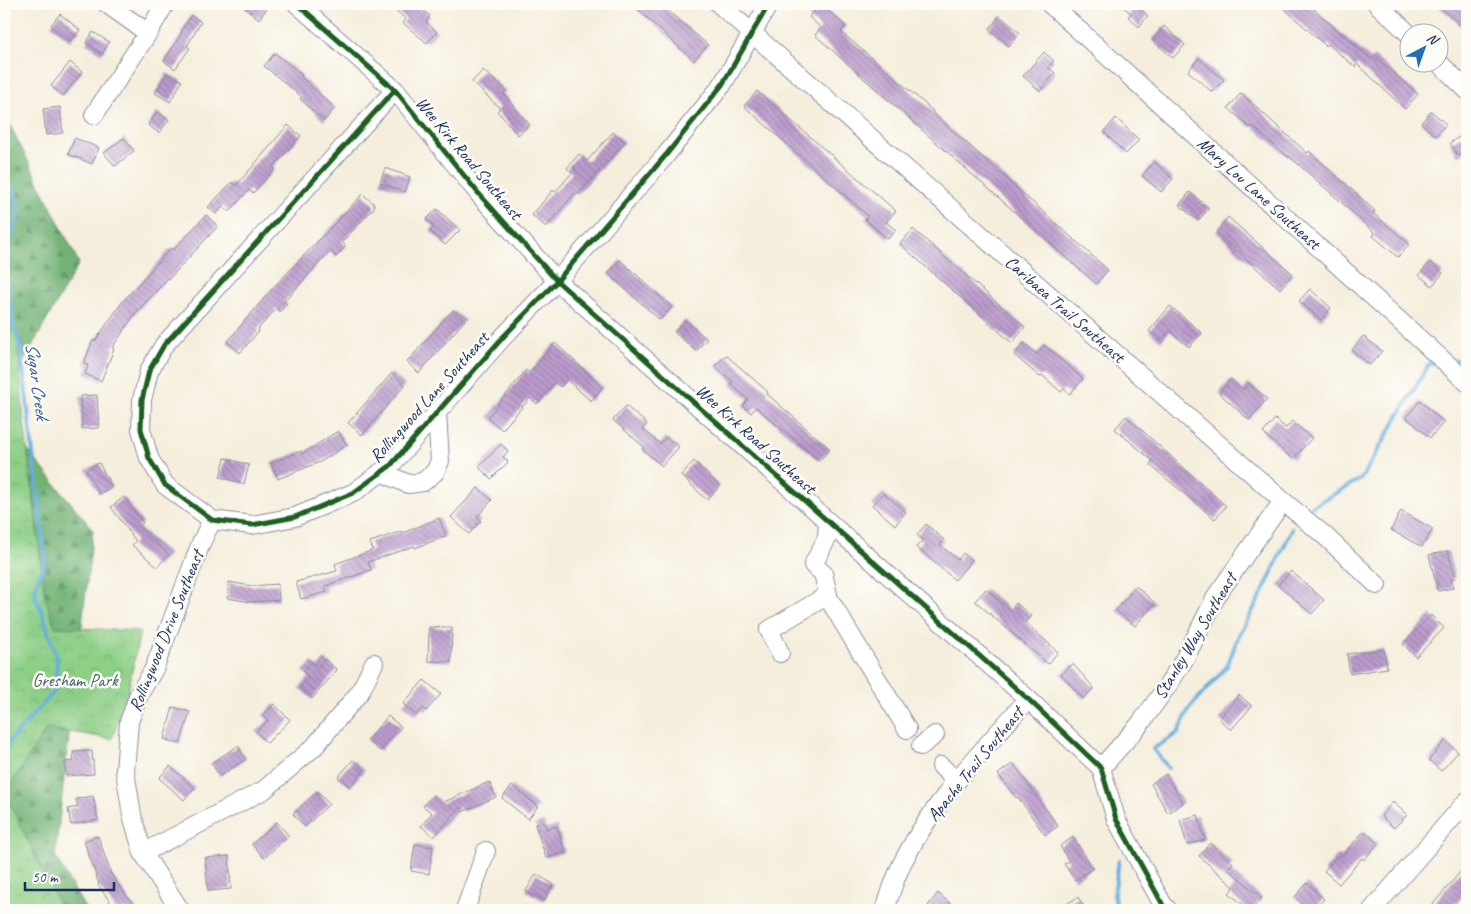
<svg xmlns="http://www.w3.org/2000/svg" width="1471" height="914" viewBox="0 0 1471 914" font-family="Caveat,sans-serif">
  <defs>
    <pattern id="forest-firs" width="22" height="20" patternUnits="userSpaceOnUse" patternTransform="scale(1.25)"><rect width="22" height="20" fill="#72b274"/><path d="M5 1l3.5 6h-7zM16 11l3.5 6h-7z" fill="#5d9162"/></pattern>
    <pattern id="park-crowns" width="20" height="18" patternUnits="userSpaceOnUse" patternTransform="scale(1.25)"><rect width="20" height="18" fill="#8ecf87"/><path d="M2 6a3 3 0 1 1 6 0M12 15a3 3 0 1 1 6 0" fill="none" stroke="#7ab277"/></pattern>
    <pattern id="building-back-hatch" width="6" height="6" patternUnits="userSpaceOnUse" patternTransform="scale(1.25)"><rect width="6" height="6" fill="#bb9bcc"/><path d="M-1 5l2 2M0 0l6 6M5-1l2 2" fill="none" stroke="#977fa9"/></pattern>
  </defs>
  <rect width="100%" height="100%" fill="#fdfcf7"/>
  <filter id="ink" filterUnits="userSpaceOnUse"><feTurbulence type="fractalNoise" baseFrequency=".02" numOctaves="2"/><feDisplacementMap in="SourceGraphic" scale="10" xChannelSelector="R" yChannelSelector="G"/><feConvolveMatrix kernelMatrix="1 2 1 2 8 2 1 2 1" color-interpolation-filters="sRGB"/></filter>
  <filter id="wash" filterUnits="userSpaceOnUse"><feTurbulence type="fractalNoise" baseFrequency=".0096" numOctaves="4" result="noise"/><feDisplacementMap in="SourceGraphic" scale="20" xChannelSelector="R" yChannelSelector="G"/><feGaussianBlur stdDeviation="1.12" result="paint"/><feColorMatrix in="noise" values="0 0 0 0 0 0 0 0 0 0 0 0 0 0 0 0 0 1.4 0 .05"/><feComposite in="paint" operator="in"/></filter>
  <g filter="url(#wash)">
    <rect width="100%" height="100%" fill="#f5eedc"/>
    <path fill="url(#forest-firs)" stroke="#467069" d="M 4,113 L 79,263 L 4,396 Z
      M 4,421 L 93,530 L 55,856 L 86,910 L 4,910 Z"/>
    <path fill="url(#park-crowns)" stroke="#547f72" d="M 17,329 L 23,413 L 45,597 L 55,627 L 140,631 L 128,692 L 112,739 L 47,728 L 5,793 L 61,910 L 4,910 L 4,335 Z"/>
    <g fill="none" stroke-linecap="round" stroke-linejoin="round">
      <path stroke="#65afdd" stroke-width="4" d="M 4,181 C 7,185 12,189 14,193 C 24,213 14,233 4,250
        M 4,264 L 13,323 L 21,350 L 44,548 L 45,562 L 36,584 L 35,597 L 41,609 L 57,659 L 56,682 L 54,692 L 4,747
        M 1455,360 L 1467,358
        M 1311,507 L 1361,479 L 1429,364 L 1433,363
        M 1168,768 L 1153,749 L 1178,733 L 1189,709 L 1227,666 L 1239,635 L 1262,594 L 1292,529
        M 1117,910 L 1114,895 L 1119,860"/>
    </g>
    <g id="blocks">
      <path fill="url(#building-back-hatch)" d="M 240,4 L 262,4 L 267,8 L 259,19 Z
        M 388,4 L 412,4 L 420,10 L 422,9 L 430,16 L 426,22 L 437,32 L 427,43 L 403,23 L 406,19 Z
        M 632,4 L 660,4 L 708,45 L 694,61 Z
        M 820,4 L 846,26 L 841,32 L 900,82 L 933,111 L 932,112 L 1108,270 L 1096,284 L 815,35 L 821,28 L 809,17 Z
        M 1119,4 L 1134,4 L 1148,16 L 1139,27 L 1128,17 L 1131,13 Z
        M 1279,4 L 1308,4 L 1371,59 L 1374,56 L 1418,94 L 1405,109 L 1357,64 L 1355,67 L 1328,44 L 1326,46 Z
        M 1436,4 L 1464,4 L 1467,7 L 1467,31 Z
        M 60,14 L 80,30 L 70,41 L 51,25 Z
        M 191,15 L 201,22 L 187,46 L 190,48 L 175,69 L 164,61 L 182,33 L 181,32 Z
        M 1000,16 L 1020,33 L 1009,46 L 989,29 Z
        M 1164,26 L 1185,45 L 1173,58 L 1152,40 Z
        M 93,32 L 109,42 L 102,54 L 86,43 Z
        M 1044,52 L 1054,61 L 1048,67 L 1055,73 L 1040,91 L 1023,76 Z
        M 275,53 L 302,75 L 301,77 L 335,108 L 324,121 L 300,99 L 302,97 L 264,66 Z
        M 1199,58 L 1224,80 L 1212,92 L 1188,71 Z
        M 70,62 L 82,72 L 63,96 L 51,86 Z
        M 483,70 L 506,91 L 503,93 L 530,125 L 518,135 L 497,111 L 500,108 L 472,82 Z
        M 167,73 L 182,81 L 170,102 L 155,93 Z
        M 757,91 L 896,211 L 886,222 L 896,230 L 888,239 L 865,219 L 868,216 L 744,106 Z
        M 1241,93 L 1307,153 L 1309,151 L 1340,179 L 1375,211 L 1373,213 L 1409,244 L 1398,257 L 1373,236 L 1375,233 L 1340,201 L 1289,156 L 1288,157 L 1252,126 L 1251,128 L 1228,108 Z
        M 60,107 L 63,133 L 46,135 L 43,109 Z
        M 1431,111 L 1446,124 L 1436,136 L 1421,123 Z
        M 157,112 L 169,120 L 159,133 L 148,125 Z
        M 1116,118 L 1139,140 L 1126,154 L 1104,132 Z
        M 288,125 L 301,136 L 273,167 L 275,169 L 253,193 L 249,190 L 229,212 L 223,206 L 216,214 L 208,207 L 232,182 L 236,186 Z
        M 613,132 L 625,142 L 577,195 L 575,193 L 546,227 L 532,215 L 553,190 L 555,192 L 572,173 L 567,168 L 579,154 L 587,161 Z
        M 1462,135 L 1467,145 L 1467,151 L 1458,156 L 1450,143 Z
        M 75,138 L 99,148 L 92,164 L 68,154 Z
        M 124,138 L 134,151 L 115,166 L 104,153 Z
        M 1154,162 L 1173,179 L 1161,192 L 1142,176 Z
        M 385,168 L 410,177 L 405,192 L 380,183 Z
        M 1190,192 L 1209,208 L 1198,221 L 1179,205 Z
        M 363,194 L 374,204 L 374,208 L 342,242 L 346,246 L 336,257 L 330,251 L 284,302 L 287,304 L 280,312 L 277,308 L 258,329 L 259,331 L 240,353 L 227,342 L 271,290 Z
        M 437,209 L 460,230 L 445,245 L 430,231 L 434,227 L 426,220 Z
        M 206,215 L 218,226 L 169,279 L 168,278 L 135,314 L 112,348 L 114,349 L 101,381 L 85,374 L 88,365 L 84,363 L 93,340 L 95,341 L 123,301 L 171,248 L 173,250 Z
        M 1228,217 L 1293,274 L 1280,289 L 1216,232 Z
        M 913,229 L 1025,327 L 1012,343 L 900,244 Z
        M 620,260 L 672,307 L 660,320 L 608,274 Z
        M 1430,262 L 1443,273 L 1432,286 L 1419,275 Z
        M 1310,289 L 1331,308 L 1321,320 L 1299,301 Z
        M 1170,306 L 1202,333 L 1189,347 L 1170,331 L 1161,341 L 1149,331 Z
        M 453,310 L 465,320 L 419,373 L 407,362 Z
        M 685,320 L 707,339 L 696,351 L 674,332 Z
        M 1363,336 L 1382,351 L 1370,365 L 1352,350 Z
        M 555,343 L 603,387 L 591,401 L 567,380 L 560,387 L 555,383 L 537,404 L 530,398 L 502,430 L 488,417 L 526,370 L 529,373 Z
        M 1024,343 L 1037,354 L 1044,345 L 1083,379 L 1070,394 L 1064,389 L 1061,392 L 1042,375 L 1040,377 L 1014,355 Z
        M 726,355 L 768,392 L 767,394 L 830,449 L 819,461 L 756,407 L 751,413 L 743,406 L 748,399 L 731,384 L 733,382 L 715,366 Z
        M 392,373 L 405,385 L 362,435 L 348,423 Z
        M 1231,379 L 1243,390 L 1249,383 L 1267,399 L 1249,420 L 1219,393 Z
        M 97,395 L 99,428 L 82,429 L 80,396 Z
        M 1420,401 L 1444,422 L 1430,438 L 1406,417 Z
        M 626,406 L 647,424 L 643,429 L 660,444 L 666,437 L 679,447 L 662,466 L 642,449 L 644,447 L 613,420 Z
        M 1126,416 L 1226,506 L 1215,519 L 1150,465 L 1153,461 L 1115,429 Z
        M 1275,419 L 1286,428 L 1292,421 L 1312,438 L 1293,459 L 1263,433 Z
        M 338,431 L 347,445 L 322,461 L 278,479 L 271,463 L 301,451 L 302,454 Z
        M 501,444 L 508,451 L 503,457 L 508,462 L 491,479 L 479,467 Z
        M 225,458 L 249,465 L 244,484 L 220,477 Z
        M 694,461 L 720,486 L 707,500 L 681,475 Z
        M 99,463 L 112,487 L 99,494 L 86,470 Z
        M 478,488 L 492,500 L 477,517 L 481,521 L 469,534 L 451,517 Z
        M 883,493 L 906,512 L 895,525 L 872,505 Z
        M 124,497 L 143,523 L 138,527 L 169,554 L 157,567 L 132,545 L 136,541 L 111,507 Z
        M 1401,511 L 1433,529 L 1422,547 L 1391,530 Z
        M 439,518 L 446,536 L 415,548 L 414,546 L 368,562 L 371,570 L 325,586 L 327,592 L 301,599 L 296,582 L 337,571 L 335,564 L 373,550 L 370,542 L 402,531 L 403,533 Z
        M 926,524 L 944,540 L 940,545 L 958,560 L 963,553 L 972,560 L 955,580 L 916,547 L 923,540 L 917,535 Z
        M 1448,551 L 1455,578 L 1451,579 L 1453,588 L 1438,591 L 1429,555 Z
        M 1291,571 L 1324,600 L 1312,614 L 1278,585 Z
        M 229,582 L 251,586 L 278,584 L 279,600 L 251,602 L 227,598 Z
        M 1136,586 L 1155,603 L 1135,626 L 1116,610 Z
        M 986,589 L 1010,610 L 1016,603 L 1031,616 L 1025,622 L 1058,652 L 1048,664 L 975,601 Z
        M 1431,615 L 1444,628 L 1416,657 L 1403,644 Z
        M 429,627 L 452,628 L 451,662 L 428,661 Z
        M 1384,649 L 1387,668 L 1350,674 L 1347,654 Z
        M 325,659 L 337,670 L 312,699 L 299,688 L 309,677 L 303,671 L 312,662 L 318,667 Z
        M 1073,664 L 1094,688 L 1083,699 L 1061,674 Z
        M 424,680 L 441,694 L 426,711 L 423,708 L 416,715 L 403,704 Z
        M 1239,695 L 1252,706 L 1231,730 L 1219,719 Z
        M 274,704 L 290,720 L 267,743 L 256,732 L 268,720 L 263,715 Z
        M 173,707 L 190,712 L 180,744 L 164,739 Z
        M 388,716 L 401,727 L 380,751 L 367,740 Z
        M 1445,741 L 1458,752 L 1441,771 L 1429,760 Z
        M 238,746 L 246,759 L 220,776 L 211,763 Z
        M 92,751 L 94,774 L 66,776 L 65,762 L 74,761 L 73,752 Z
        M 353,760 L 365,770 L 350,787 L 338,777 Z
        M 1013,763 L 1058,826 L 1045,835 L 1018,797 L 1016,798 L 998,774 Z
        M 170,766 L 195,788 L 184,800 L 159,778 Z
        M 1166,774 L 1183,803 L 1168,813 L 1151,784 Z
        M 489,782 L 496,797 L 462,812 L 460,807 L 434,837 L 421,826 L 432,813 L 423,806 L 433,795 L 442,803 Z
        M 512,786 L 538,806 L 528,819 L 502,798 Z
        M 317,791 L 329,804 L 305,827 L 293,814 Z
        M 93,796 L 98,820 L 71,825 L 68,809 L 78,807 L 76,799 Z
        M 1393,802 L 1407,815 L 1394,828 L 1381,816 Z
        M 1198,815 L 1205,840 L 1187,845 L 1180,820 Z
        M 277,822 L 289,836 L 264,858 L 252,844 Z
        M 544,822 L 546,829 L 557,826 L 565,852 L 546,858 L 535,824 Z
        M 1364,831 L 1378,844 L 1364,860 L 1362,858 L 1339,884 L 1324,871 L 1338,855 L 1341,857 Z
        M 98,836 L 111,874 L 137,910 L 116,910 L 98,885 L 99,884 L 84,841 Z
        M 1073,837 L 1093,868 L 1075,880 L 1064,864 L 1069,861 L 1060,846 Z
        M 1210,843 L 1233,863 L 1228,869 L 1262,898 L 1251,910 L 1249,910 L 1229,893 L 1234,887 L 1199,856 Z
        M 415,844 L 433,847 L 429,874 L 411,871 Z
        M 229,856 L 231,889 L 208,891 L 205,858 Z
        M 1467,864 L 1467,890 L 1449,910 L 1428,910 Z
        M 536,874 L 553,884 L 544,901 L 526,891 Z
        M 1307,883 L 1324,899 L 1314,910 L 1309,910 L 1295,897 Z
        M 938,893 L 958,910 L 933,910 L 928,906 Z
        M 1078,897 L 1086,910 L 1057,910 Z"/>
    </g>
  </g>
  <g filter="url(#ink)">
    <use href="#blocks" fill-opacity="0" stroke="#888e9d" stroke-width="1"/>
    <g fill="none" stroke-linecap="round" stroke-linejoin="round">
      <g stroke="#888e9d" stroke-width="20">
        <path id="minor" d="M 107,4 L 148,33
          M 297,4 L 395,90 L 479,194 L 557,281 L 1028,699 L 1101,768 L 1116,819 L 1163,905 L 1168,910
          M 719,4 L 1283,501 L 1325,536 L 1377,585
          M 1050,4 L 1467,382
          M 1377,4 L 1408,33
          M 1438,62 L 1467,90
          M 395,90 L 164,345 L 149,371 L 142,400 L 141,429 L 149,458 L 165,485 L 212,520 L 252,525 L 295,517 L 353,493 L 390,466 L 504,336 L 557,281 L 666,155 L 722,85 L 769,4
          M 94,115 L 148,33 L 165,4
          M 381,472 L 408,484 L 423,482 L 435,472 L 440,461 L 437,413
          M 828,522 L 827,538 L 813,565 L 823,573 L 829,599 L 907,729
          M 780,653 L 769,630 L 828,595
          M 921,746 L 935,735
          M 941,766 L 956,781
          M 1101,768 L 1140,724 L 1168,685 L 1185,658 L 1217,595 L 1283,501
          M 143,853 L 264,790 L 314,747 L 360,692 L 374,663
          M 180,910 L 143,853 L 132,815 L 125,771 L 129,722 L 139,694 L 154,669 L 201,543 L 212,520
          M 465,910 L 486,851
          M 885,910 C 891,892 896,873 906,856 C 937,797 984,749 1028,699
          M 1372,910 L 1467,801"/>
      </g>
      <use href="#minor" stroke="#fff" stroke-width="18"/>
      <g stroke="#fdfcf7" stroke-width="8">
        <path id="cycleway" d="M 297,4 L 395,90 L 479,194 L 557,281 L 1028,699 L 1101,768 L 1116,819 L 1163,905 L 1168,910
          M 395,90 L 164,345 L 149,371 L 142,400 L 141,429 L 149,458 L 165,485 L 212,520 L 252,525 L 295,517 L 353,493 L 390,466 L 504,336 L 557,281 L 666,155 L 722,85 L 769,4"/>
      </g>
      <use href="#cycleway" stroke="#1b5e20" stroke-width="5"/>
    </g>
  </g>
  <g text-anchor="middle" dominant-baseline="central" stroke-width="5" stroke-linejoin="round" paint-order="stroke">
    <g font-size="18" fill="#1b2f5e" stroke="#fdfcf7">
      <text transform="translate(469 158) rotate(50)">Wee Kirk Road Southeast</text>
      <text transform="translate(1259 193) rotate(42)">Mary Lou Lane Southeast</text>
      <text transform="translate(1065 309) rotate(41)">Caribaea Trail Southeast</text>
      <text transform="translate(429 397) rotate(-48)">Rollingwood Lane Southeast</text>
      <text transform="translate(756 439) rotate(42)">Wee Kirk Road Southeast</text>
      <text transform="translate(166 631) rotate(-68)">Rollingwood Drive Southeast</text>
      <text transform="translate(1195 636) rotate(-59)">Stanley Way Southeast</text>
      <text transform="translate(975 764) rotate(-51)">Apache Trail Southeast</text>
    </g>
    <g font-size="18" fill="#3e5f6a" stroke="#fdfcf7">
      <text x="75" y="680">Gresham Park</text>
    </g>
    <g font-size="19" font-style="italic" fill="#355c8a" stroke="#fdfcf7">
      <text transform="translate(37 381) rotate(82)">Sugar Creek</text>
    </g>
  </g>
  <rect width="1471" height="914" fill="none" stroke="#fdfcf7" stroke-width="20"/>
  <g transform="translate(1424 48) rotate(41)"><circle r="24" fill="#fdfcf7" stroke="#a3aaba"/>
  <path d="M0-4L9 19L0 12L-9 19Z" fill="#1f6fb2"/>
  <text y="-8" font-size="14" font-weight="bold" text-anchor="middle" fill="#1b2f5e">N</text>
  </g>
  <path d="M25 882v8h89v-8" fill="none" stroke="#1b2f5e" stroke-width="2.5"/>
  <text x="32" y="882" font-size="15" fill="#1b2f5e" stroke="#fdfcf7" stroke-width="4" paint-order="stroke">50 m</text>
</svg>
